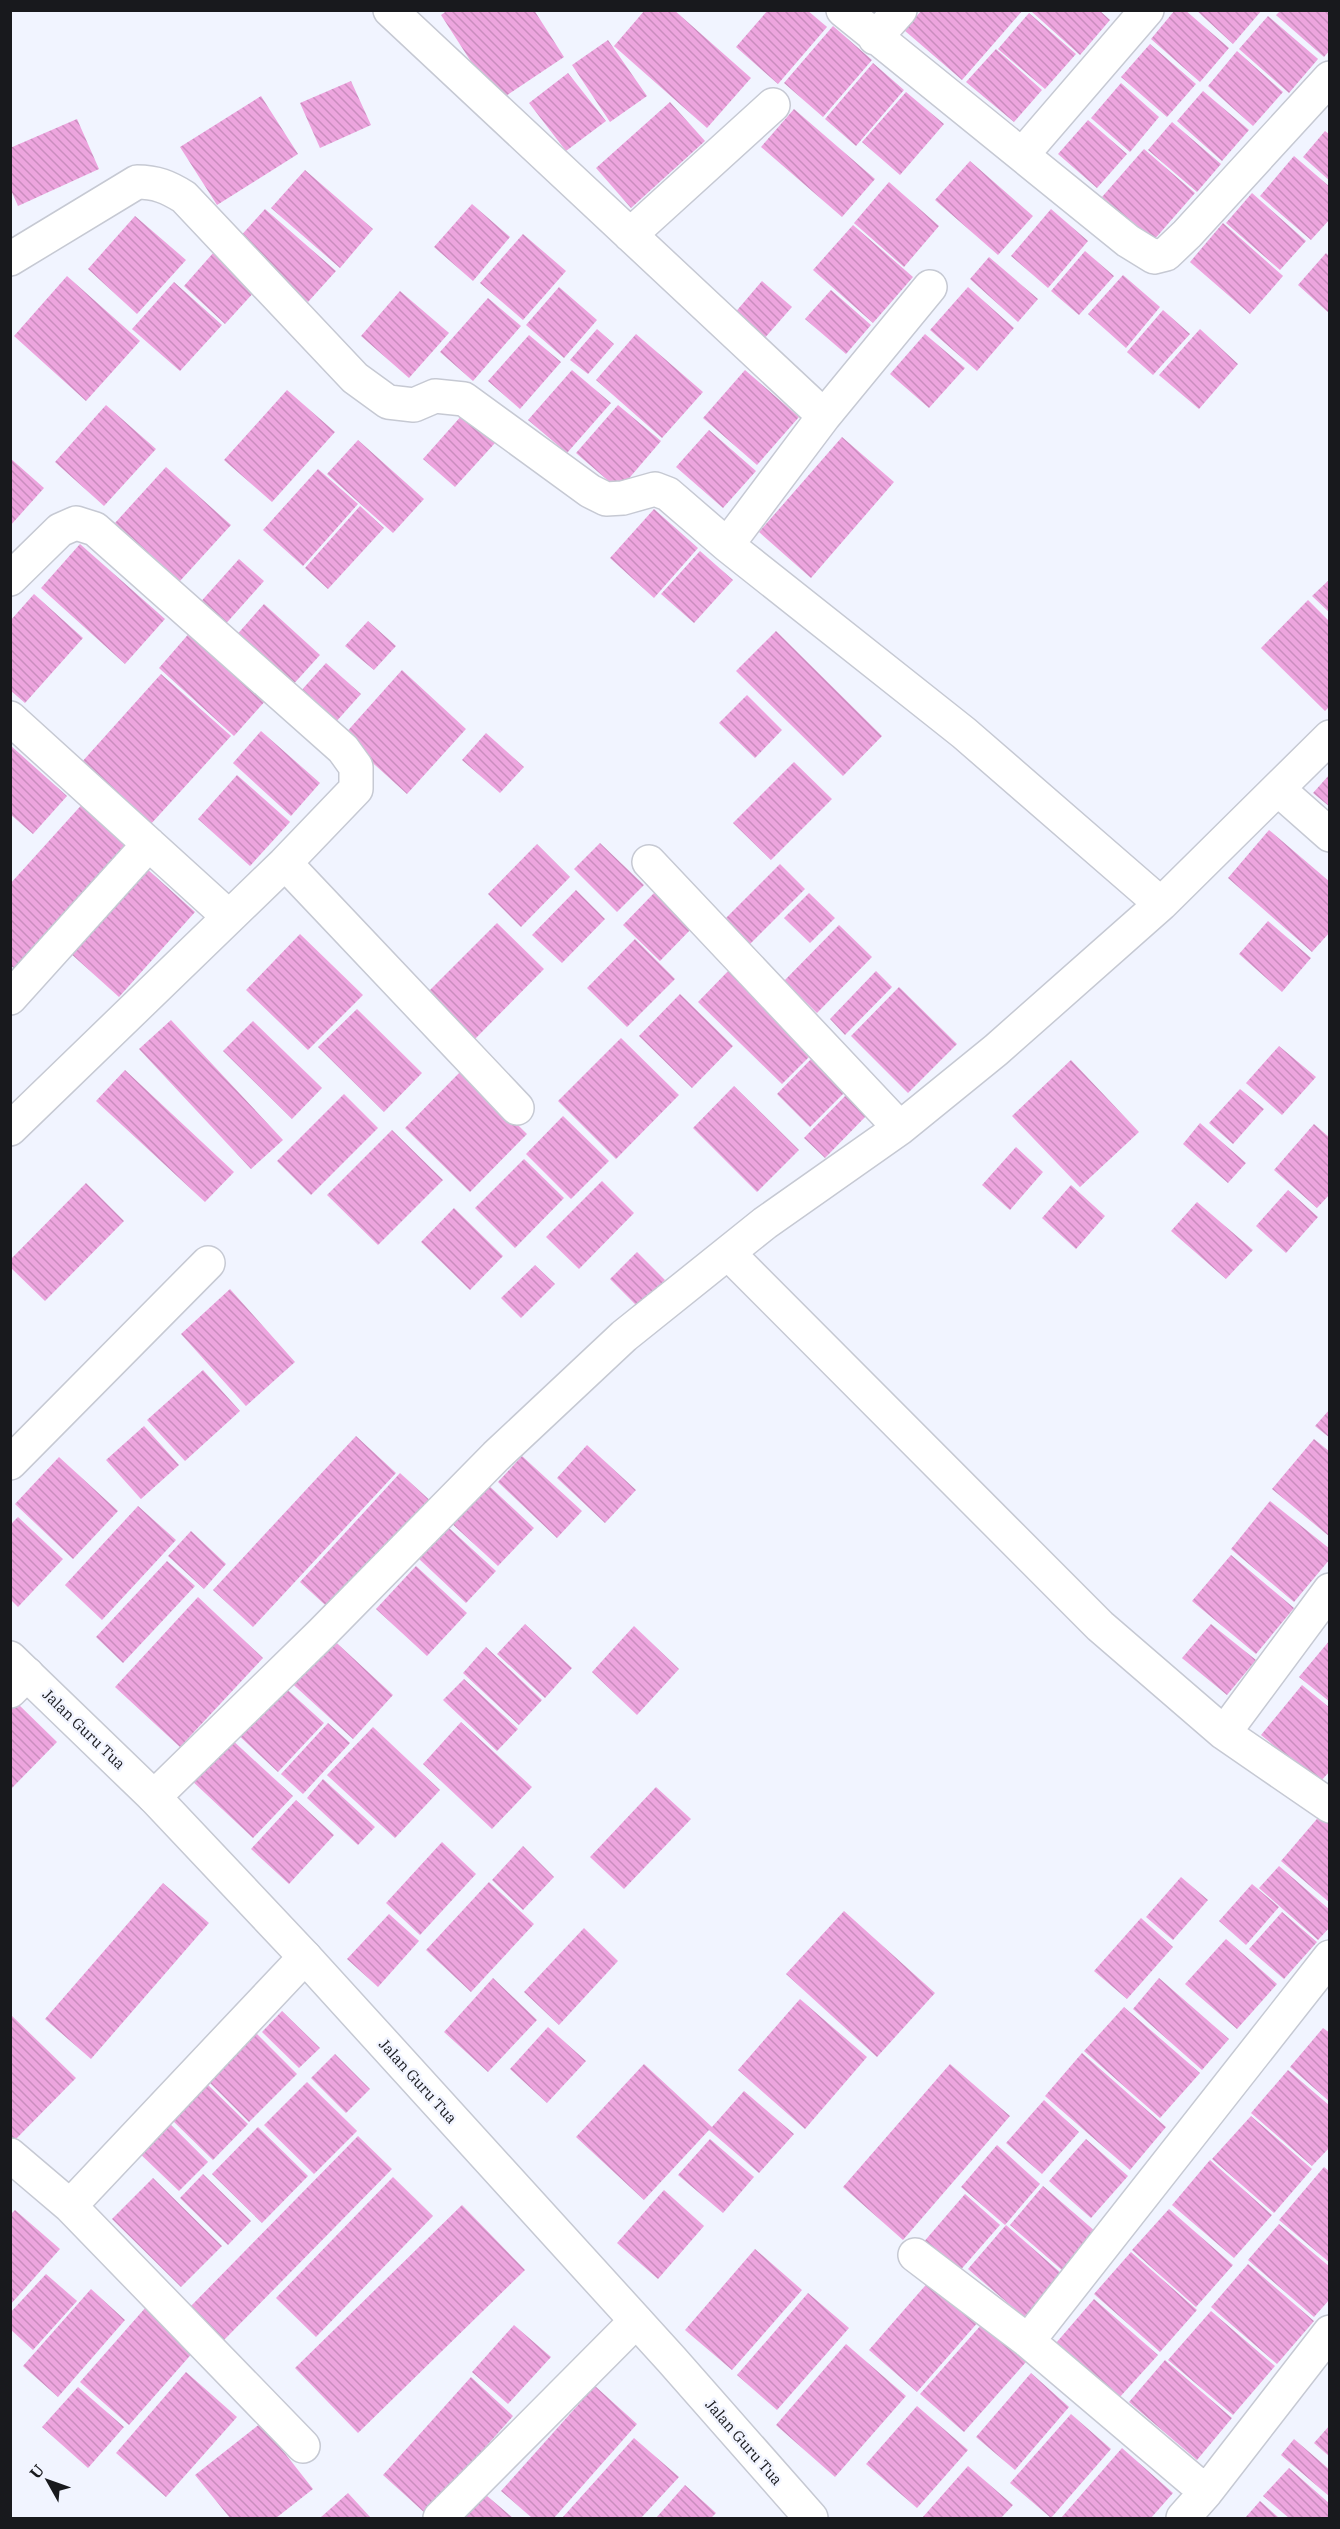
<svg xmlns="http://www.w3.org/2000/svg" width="1340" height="2529" viewBox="0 0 1340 2529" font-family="'IBM Plex Serif',serif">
  <defs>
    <pattern id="building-back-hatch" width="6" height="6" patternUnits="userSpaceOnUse" patternTransform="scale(1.5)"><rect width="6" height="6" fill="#eda5de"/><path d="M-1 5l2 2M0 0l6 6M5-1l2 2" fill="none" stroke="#ca8dbe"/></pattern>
  </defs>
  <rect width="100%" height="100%" fill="#f1f4ff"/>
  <path fill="url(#building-back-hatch)" d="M 448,10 L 534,10 L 564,57 L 497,102 L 441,15 Z
    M 645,10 L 674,10 L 751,78 L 707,128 L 614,46 Z
    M 768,10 L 807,10 L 827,27 L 778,84 L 736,47 Z
    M 922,10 L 1023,10 L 962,80 L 904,30 Z
    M 1033,10 L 1099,10 L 1110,20 L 1080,55 L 1032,12 Z
    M 1175,10 L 1185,10 L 1229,48 L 1200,82 L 1151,39 Z
    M 1196,10 L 1262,10 L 1233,44 Z
    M 1281,10 L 1330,10 L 1330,50 L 1324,57 L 1276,15 Z
    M 1029,13 L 1076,54 L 1045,89 L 998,49 Z
    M 1268,16 L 1318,59 L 1289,93 L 1239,49 Z
    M 833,26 L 872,60 L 823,117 L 784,83 Z
    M 608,40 L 647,96 L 610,122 L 572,65 Z
    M 1150,44 L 1196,84 L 1167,117 L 1121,77 Z
    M 996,49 L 1042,90 L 1014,122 L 966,82 Z
    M 1237,51 L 1283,92 L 1253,126 L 1208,86 Z
    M 873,63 L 904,90 L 856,146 L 825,119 Z
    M 568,73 L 606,121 L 566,151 L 529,103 Z
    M 351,81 L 371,125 L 320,148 L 300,103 Z
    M 1121,83 L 1159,117 L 1130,152 L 1091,118 Z
    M 1203,91 L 1249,130 L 1222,161 L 1177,121 Z
    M 906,92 L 944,124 L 900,175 L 862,142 Z
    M 261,96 L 298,154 L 217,205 L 180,147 Z
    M 670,102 L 705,141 L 631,208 L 596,168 Z
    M 794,109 L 875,179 L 842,217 L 761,147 Z
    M 77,119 L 99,169 L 18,206 L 10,188 L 10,148 Z
    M 1088,120 L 1127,154 L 1097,188 L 1058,154 Z
    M 1172,122 L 1221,164 L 1197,192 L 1148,150 Z
    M 1325,131 L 1330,135 L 1330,181 L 1303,157 Z
    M 1144,149 L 1195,193 L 1153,241 L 1102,197 Z
    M 1294,156 L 1330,187 L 1330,219 L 1311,240 L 1260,196 Z
    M 970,161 L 1033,216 L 998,255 L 935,200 Z
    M 305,170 L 373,229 L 340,268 L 271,208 Z
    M 889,182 L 939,226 L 904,267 L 854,223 Z
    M 1252,193 L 1306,241 L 1280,270 L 1226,223 Z
    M 472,204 L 510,237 L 473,281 L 434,247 Z
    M 265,209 L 336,271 L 308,302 L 237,240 Z
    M 1051,209 L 1088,241 L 1048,288 L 1011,256 Z
    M 135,216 L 186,260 L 137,314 L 88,269 Z
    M 1223,223 L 1283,276 L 1250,314 L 1190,262 Z
    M 853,225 L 913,277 L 873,323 L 813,270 Z
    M 523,234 L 566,271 L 523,320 L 480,283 Z
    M 1085,251 L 1114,276 L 1079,315 L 1051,291 Z
    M 214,252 L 256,290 L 225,324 L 184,286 Z
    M 1326,253 L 1330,257 L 1330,314 L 1298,285 Z
    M 989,257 L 1038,299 L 1018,322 L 970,279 Z
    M 1123,275 L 1160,307 L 1126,348 L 1088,314 Z
    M 67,276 L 140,341 L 86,401 L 14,336 Z
    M 762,281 L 792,307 L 763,340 L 733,315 Z
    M 174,282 L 222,325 L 180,371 L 132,329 Z
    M 559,287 L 597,320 L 564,358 L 526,325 Z
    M 968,287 L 1014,328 L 977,371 L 930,330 Z
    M 831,290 L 871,325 L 846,354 L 805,319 Z
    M 400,291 L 449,333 L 409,378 L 361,336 Z
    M 488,298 L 521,326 L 473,381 L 440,352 Z
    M 1163,310 L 1190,334 L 1153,375 L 1127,352 Z
    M 597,329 L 614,344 L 588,374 L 570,360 Z
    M 1200,329 L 1238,364 L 1199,409 L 1159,375 Z
    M 636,334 L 703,392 L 662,438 L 596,380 Z
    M 925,334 L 965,368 L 929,408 L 890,374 Z
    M 529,335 L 561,362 L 520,409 L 488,381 Z
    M 572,370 L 611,403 L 567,453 L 528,420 Z
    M 745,370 L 799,417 L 757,465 L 703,418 Z
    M 287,390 L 335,432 L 272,502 L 224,460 Z
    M 106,405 L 156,449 L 104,506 L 55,462 Z
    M 618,405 L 661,441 L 619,490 L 576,453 Z
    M 463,414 L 495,443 L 455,487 L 423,459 Z
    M 709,430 L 756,471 L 723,508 L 676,467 Z
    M 842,437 L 894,482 L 811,578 L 759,532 Z
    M 358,440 L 424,499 L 393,533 L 327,474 Z
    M 10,458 L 44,488 L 10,526 Z
    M 166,467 L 231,525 L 180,581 L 115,523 Z
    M 318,469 L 358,504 L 303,566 L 263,530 Z
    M 360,506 L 384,528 L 328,589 L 305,568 Z
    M 654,509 L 698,548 L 654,598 L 610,558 Z
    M 80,544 L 165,619 L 125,664 L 41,588 Z
    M 700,551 L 733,580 L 694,623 L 661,594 Z
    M 239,559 L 264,581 L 222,628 L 197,606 Z
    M 1330,579 L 1330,613 L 1312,596 Z
    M 34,594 L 83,638 L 25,703 L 10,690 L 10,621 Z
    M 1308,600 L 1330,622 L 1330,706 L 1325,711 L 1261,648 Z
    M 264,604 L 320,655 L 290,688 L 234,638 Z
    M 368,621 L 396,646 L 374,670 L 345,646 Z
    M 192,630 L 267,699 L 234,736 L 159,668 Z
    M 776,631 L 882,736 L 843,776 L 736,671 Z
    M 326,663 L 361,694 L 334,724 L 299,693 Z
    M 402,670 L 466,729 L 407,794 L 343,736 Z
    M 161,674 L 231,736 L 150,825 L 81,763 Z
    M 747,695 L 782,730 L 755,758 L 719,723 Z
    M 261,731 L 320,783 L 291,816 L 233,763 Z
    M 486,733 L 524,767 L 500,793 L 462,760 Z
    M 10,745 L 67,796 L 33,834 L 10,814 Z
    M 794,762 L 832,799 L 771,860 L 733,823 Z
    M 1330,774 L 1330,807 L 1313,793 Z
    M 237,775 L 290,822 L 250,866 L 198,819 Z
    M 86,800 L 137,846 L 22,975 L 10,965 L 10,884 Z
    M 1269,830 L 1330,882 L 1330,932 L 1312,952 L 1228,878 Z
    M 600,843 L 644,885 L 617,912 L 574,869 Z
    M 537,844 L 570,877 L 521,927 L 488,894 Z
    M 780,864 L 805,889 L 745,949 L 720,924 Z
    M 146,868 L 195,912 L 119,997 L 69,952 Z
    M 576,890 L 605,919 L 562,963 L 532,935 Z
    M 656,891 L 693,927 L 660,961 L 623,925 Z
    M 809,893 L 835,918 L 810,943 L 784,918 Z
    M 1268,921 L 1311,958 L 1282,992 L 1239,954 Z
    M 497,923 L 544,969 L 475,1039 L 428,992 Z
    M 839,925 L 872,957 L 817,1013 L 784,981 Z
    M 300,934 L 363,995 L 308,1050 L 246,990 Z
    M 635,939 L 675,979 L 627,1027 L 587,988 Z
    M 732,967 L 816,1050 L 782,1084 L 698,1002 Z
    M 876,971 L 892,987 L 845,1035 L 830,1019 Z
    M 899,987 L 957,1044 L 908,1093 L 851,1036 Z
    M 680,994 L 733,1046 L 692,1088 L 639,1036 Z
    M 357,1009 L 422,1073 L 384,1112 L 318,1047 Z
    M 171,1020 L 283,1140 L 251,1169 L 139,1049 Z
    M 253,1021 L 322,1088 L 292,1119 L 223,1051 Z
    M 621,1038 L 679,1095 L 616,1159 L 558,1101 Z
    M 1279,1046 L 1316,1077 L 1282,1115 L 1246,1083 Z
    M 813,1057 L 847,1090 L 810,1127 L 777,1094 Z
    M 1071,1060 L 1139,1132 L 1080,1187 L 1012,1116 Z
    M 125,1070 L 234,1172 L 205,1202 L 96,1101 Z
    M 462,1070 L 527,1134 L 470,1192 L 405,1128 Z
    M 734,1086 L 799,1150 L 757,1192 L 693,1128 Z
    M 1240,1089 L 1264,1109 L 1233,1144 L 1209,1123 Z
    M 848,1093 L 869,1113 L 825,1158 L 804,1138 Z
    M 344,1094 L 378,1128 L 311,1195 L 277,1161 Z
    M 563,1116 L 609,1161 L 571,1199 L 526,1154 Z
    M 1200,1123 L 1246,1163 L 1228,1183 L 1183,1144 Z
    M 1314,1124 L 1330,1138 L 1330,1194 L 1317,1208 L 1274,1170 Z
    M 392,1130 L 443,1180 L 378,1245 L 327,1195 Z
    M 1016,1147 L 1043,1172 L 1010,1210 L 982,1185 Z
    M 524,1159 L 564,1198 L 515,1248 L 475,1208 Z
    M 602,1181 L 634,1213 L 579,1269 L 546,1237 Z
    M 86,1183 L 124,1221 L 45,1301 L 10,1267 L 10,1260 Z
    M 1071,1185 L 1105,1216 L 1076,1249 L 1042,1218 Z
    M 1288,1190 L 1318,1217 L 1286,1253 L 1256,1226 Z
    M 1197,1202 L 1253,1250 L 1226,1279 L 1171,1231 Z
    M 454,1208 L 503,1256 L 470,1290 L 421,1242 Z
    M 637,1252 L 665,1280 L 638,1307 L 610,1279 Z
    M 535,1265 L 555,1284 L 521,1318 L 501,1298 Z
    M 230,1289 L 295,1362 L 246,1406 L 181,1334 Z
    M 203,1370 L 240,1411 L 185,1461 L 147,1420 Z
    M 1330,1409 L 1330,1438 L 1315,1426 Z
    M 144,1426 L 179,1465 L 141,1499 L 106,1460 Z
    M 356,1436 L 396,1473 L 253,1627 L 213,1590 Z
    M 1314,1439 L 1330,1452 L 1330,1537 L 1272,1489 Z
    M 587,1445 L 636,1490 L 605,1523 L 557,1478 Z
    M 522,1456 L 582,1511 L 557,1538 L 498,1482 Z
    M 59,1457 L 118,1511 L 73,1559 L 15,1504 Z
    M 400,1473 L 435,1505 L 334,1613 L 300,1582 Z
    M 485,1482 L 534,1528 L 498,1566 L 449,1521 Z
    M 1270,1501 L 1330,1549 L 1330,1559 L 1294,1602 L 1231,1549 Z
    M 138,1506 L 176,1540 L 102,1620 L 65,1585 Z
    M 18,1517 L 63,1559 L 18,1607 L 10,1599 L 10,1525 Z
    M 448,1527 L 496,1571 L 466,1603 L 418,1558 Z
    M 191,1531 L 226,1564 L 204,1589 L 168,1556 Z
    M 1231,1555 L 1294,1608 L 1256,1654 L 1192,1601 Z
    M 167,1561 L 195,1586 L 123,1663 L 96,1637 Z
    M 416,1566 L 467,1613 L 427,1656 L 376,1609 Z
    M 198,1597 L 263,1658 L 180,1747 L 115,1687 Z
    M 525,1624 L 572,1668 L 545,1698 L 497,1654 Z
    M 1211,1624 L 1256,1660 L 1227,1695 L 1182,1658 Z
    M 634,1626 L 679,1669 L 637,1715 L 592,1672 Z
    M 327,1634 L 393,1695 L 353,1739 L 286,1678 Z
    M 1330,1640 L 1330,1702 L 1299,1677 Z
    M 486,1647 L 542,1700 L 519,1725 L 463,1673 Z
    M 464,1679 L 518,1729 L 497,1751 L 443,1700 Z
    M 280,1683 L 324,1723 L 278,1772 L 234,1731 Z
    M 1302,1685 L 1330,1708 L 1330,1771 L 1319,1783 L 1261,1735 Z
    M 17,1703 L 57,1742 L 10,1790 L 10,1710 Z
    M 461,1722 L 532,1787 L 492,1829 L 423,1764 Z
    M 328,1723 L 350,1743 L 303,1794 L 281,1774 Z
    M 373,1727 L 440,1790 L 395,1838 L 327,1775 Z
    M 229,1737 L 293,1796 L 253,1838 L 190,1779 Z
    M 323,1779 L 375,1827 L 358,1845 L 307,1798 Z
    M 656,1787 L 691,1819 L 624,1889 L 590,1857 Z
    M 296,1800 L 334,1835 L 289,1884 L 251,1849 Z
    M 1322,1813 L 1330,1820 L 1330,1903 L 1281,1861 Z
    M 442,1842 L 476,1874 L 420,1935 L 386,1903 Z
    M 523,1846 L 554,1877 L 523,1910 L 492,1880 Z
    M 1279,1866 L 1330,1910 L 1330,1927 L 1318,1940 L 1259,1888 Z
    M 1181,1877 L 1208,1900 L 1173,1940 L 1146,1917 Z
    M 489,1882 L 534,1924 L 471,1992 L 426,1950 Z
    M 163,1883 L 209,1923 L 91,2059 L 45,2019 Z
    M 1252,1884 L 1279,1907 L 1246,1945 L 1219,1921 Z
    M 844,1911 L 935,1993 L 877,2057 L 786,1974 Z
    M 1282,1912 L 1317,1942 L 1284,1979 L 1249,1949 Z
    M 389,1914 L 419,1941 L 378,1987 L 347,1959 Z
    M 1141,1918 L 1173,1947 L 1127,1999 L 1094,1971 Z
    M 584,1928 L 618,1961 L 559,2025 L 524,1992 Z
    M 1226,1939 L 1277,1984 L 1237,2029 L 1185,1984 Z
    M 493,1978 L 537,2020 L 488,2072 L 444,2032 Z
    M 1159,1978 L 1229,2039 L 1202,2070 L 1133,2009 Z
    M 800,1999 L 867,2057 L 805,2129 L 738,2070 Z
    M 1124,2007 L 1200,2073 L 1160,2118 L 1084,2051 Z
    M 282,2011 L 320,2048 L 299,2068 L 262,2032 Z
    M 10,2014 L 76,2078 L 10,2145 Z
    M 548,2027 L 586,2061 L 547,2103 L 510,2069 Z
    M 1323,2028 L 1330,2033 L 1330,2102 L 1290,2067 Z
    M 256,2033 L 297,2074 L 249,2122 L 209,2082 Z
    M 1082,2053 L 1166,2127 L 1130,2170 L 1045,2096 Z
    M 335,2054 L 370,2089 L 346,2113 L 311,2078 Z
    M 644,2064 L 712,2127 L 744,2091 L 794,2134 L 759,2173 L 709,2130 L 644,2200 L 576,2137 Z
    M 950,2064 L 1010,2116 L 903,2240 L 843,2187 Z
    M 1288,2070 L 1330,2106 L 1330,2147 L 1312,2166 L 1251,2113 Z
    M 307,2082 L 357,2131 L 314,2174 L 264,2125 Z
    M 206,2083 L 248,2124 L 213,2160 L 171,2119 Z
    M 1044,2100 L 1079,2132 L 1042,2174 L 1006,2143 Z
    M 1251,2116 L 1312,2169 L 1274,2213 L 1212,2159 Z
    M 166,2120 L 208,2162 L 179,2191 L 136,2150 Z
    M 258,2127 L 308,2176 L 262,2223 L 212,2174 Z
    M 358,2136 L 392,2169 L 224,2340 L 190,2307 Z
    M 710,2139 L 754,2177 L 723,2213 L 678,2175 Z
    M 1086,2139 L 1128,2176 L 1091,2218 L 1049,2181 Z
    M 997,2145 L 1040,2184 L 1005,2225 L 961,2187 Z
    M 1210,2160 L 1272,2215 L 1234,2258 L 1172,2205 Z
    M 1324,2167 L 1330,2172 L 1330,2263 L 1279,2220 Z
    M 203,2174 L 251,2221 L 228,2245 L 180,2198 Z
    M 393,2177 L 433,2216 L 316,2337 L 276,2298 Z
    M 153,2178 L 222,2246 L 181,2287 L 112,2219 Z
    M 1043,2186 L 1096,2232 L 1062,2270 L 1010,2225 Z
    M 664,2190 L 704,2226 L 658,2279 L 617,2243 Z
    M 965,2194 L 1000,2225 L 957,2274 L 922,2244 Z
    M 462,2205 L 525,2270 L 358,2433 L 295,2368 Z
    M 1169,2209 L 1233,2265 L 1196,2307 L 1132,2250 Z
    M 15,2210 L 60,2249 L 10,2305 L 10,2215 Z
    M 1279,2224 L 1330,2267 L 1330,2299 L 1314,2317 L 1248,2260 Z
    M 1006,2225 L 1062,2274 L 1024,2317 L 968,2269 Z
    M 755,2249 L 802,2290 L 732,2370 L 685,2330 Z
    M 1131,2252 L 1197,2310 L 1160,2352 L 1094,2294 Z
    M 1248,2264 L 1314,2321 L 1277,2364 L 1211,2307 Z
    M 46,2274 L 77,2301 L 33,2350 L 10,2329 L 10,2313 Z
    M 931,2279 L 979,2321 L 917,2392 L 869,2350 Z
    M 91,2289 L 125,2320 L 58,2397 L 23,2366 Z
    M 808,2293 L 849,2328 L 777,2410 L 737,2375 Z
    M 1094,2299 L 1158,2355 L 1119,2398 L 1056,2343 Z
    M 146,2307 L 195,2350 L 129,2425 L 80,2382 Z
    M 1211,2311 L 1275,2366 L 1233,2415 L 1168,2360 Z
    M 982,2324 L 1026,2362 L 964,2432 L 920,2394 Z
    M 514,2325 L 551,2357 L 508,2404 L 472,2372 Z
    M 846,2344 L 906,2396 L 835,2477 L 776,2425 Z
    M 1165,2360 L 1232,2418 L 1197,2460 L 1129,2402 Z
    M 186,2372 L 237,2417 L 166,2497 L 116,2453 Z
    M 1031,2373 L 1069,2407 L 1015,2470 L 976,2437 Z
    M 471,2377 L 513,2416 L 426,2514 L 383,2475 Z
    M 595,2386 L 637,2424 L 554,2518 L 532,2518 L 501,2491 Z
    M 78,2387 L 124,2427 L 88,2468 L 42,2427 Z
    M 917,2406 L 968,2450 L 917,2508 L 866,2464 Z
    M 1071,2414 L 1111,2449 L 1051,2518 L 1010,2483 Z
    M 261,2423 L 313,2489 L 276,2518 L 230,2518 L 195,2475 Z
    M 1330,2425 L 1330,2457 L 1314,2443 Z
    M 634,2438 L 679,2477 L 641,2518 L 562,2518 Z
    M 1294,2439 L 1330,2470 L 1330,2497 L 1281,2455 Z
    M 1122,2448 L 1173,2493 L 1151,2518 L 1061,2518 Z
    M 968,2466 L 1013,2505 L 1001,2518 L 922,2518 Z
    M 1289,2468 L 1330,2504 L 1330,2518 L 1289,2518 L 1263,2496 Z
    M 685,2485 L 716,2513 L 711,2518 L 656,2518 Z
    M 348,2493 L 371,2518 L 320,2518 Z
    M 486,2495 L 513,2518 L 465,2518 Z
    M 1260,2501 L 1279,2518 L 1245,2518 Z"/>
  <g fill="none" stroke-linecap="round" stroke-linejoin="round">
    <g stroke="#c6c9d3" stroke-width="36">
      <path id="minor" d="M 390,10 L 824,416
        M 843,10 L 1128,241 L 1154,257 L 1166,254 L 1187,234 L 1330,78
        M 875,38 L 900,10
        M 1022,155 L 1147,10
        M 630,235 L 773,105
        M 10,259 L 137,182 C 156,182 168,187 184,197 L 355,378 L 388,402 L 414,405 L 435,396 L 464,399 L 590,491 L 606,499 L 623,498 L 655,489 L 668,494 L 727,545
        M 930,287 L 824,416 L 727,545 L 964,733 L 1161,904
        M 10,579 L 60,530 L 76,523 L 95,529 L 343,749 L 356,767 L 356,789 L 285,863 L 517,1108
        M 10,718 L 228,916
        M 1278,789 L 1330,835
        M 649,862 L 900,1128
        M 10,998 L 149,844
        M 10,1129 L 285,863
        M 728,1253 L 1100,1626 L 1224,1733 L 1330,1806
        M 10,1463 L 208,1263
        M 10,1691 L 27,1674
        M 1224,1733 L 1330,1590
        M 154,1797 L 322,1633 L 496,1456 L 624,1336 L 765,1223 L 900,1128 L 996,1050 L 1161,904 L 1330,737
        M 10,2155 L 70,2206 L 305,1957
        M 70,2206 L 303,2446
        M 915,2255 L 1028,2341 L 1206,2492
        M 1028,2341 L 1330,1957
        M 440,2518 L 636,2321
        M 1183,2518 L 1206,2492 L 1330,2332"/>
    </g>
    <g stroke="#c6c9d3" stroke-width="36">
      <path id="major" d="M 10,1658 L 154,1797 L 305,1957 L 671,2359 L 811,2518"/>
    </g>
    <use href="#minor" stroke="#fff" stroke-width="33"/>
    <use href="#major" stroke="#fff" stroke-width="33"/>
  </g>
  <g text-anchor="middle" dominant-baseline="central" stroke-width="5" stroke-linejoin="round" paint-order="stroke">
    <g font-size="15" fill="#18191d" stroke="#f1f4ff">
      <text transform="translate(84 1729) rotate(44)">Jalan Guru Tua</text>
      <text transform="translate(418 2081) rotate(48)">Jalan Guru Tua</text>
      <text transform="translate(744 2442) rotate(49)">Jalan Guru Tua</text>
    </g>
  </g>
  <rect width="1340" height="2529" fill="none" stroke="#18191d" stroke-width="24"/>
  <g transform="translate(48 2481) rotate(310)" stroke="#f1f4ff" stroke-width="4.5" paint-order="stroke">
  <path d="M0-4.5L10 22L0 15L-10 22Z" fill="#18191d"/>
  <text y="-9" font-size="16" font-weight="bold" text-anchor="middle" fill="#18191d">U</text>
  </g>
</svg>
